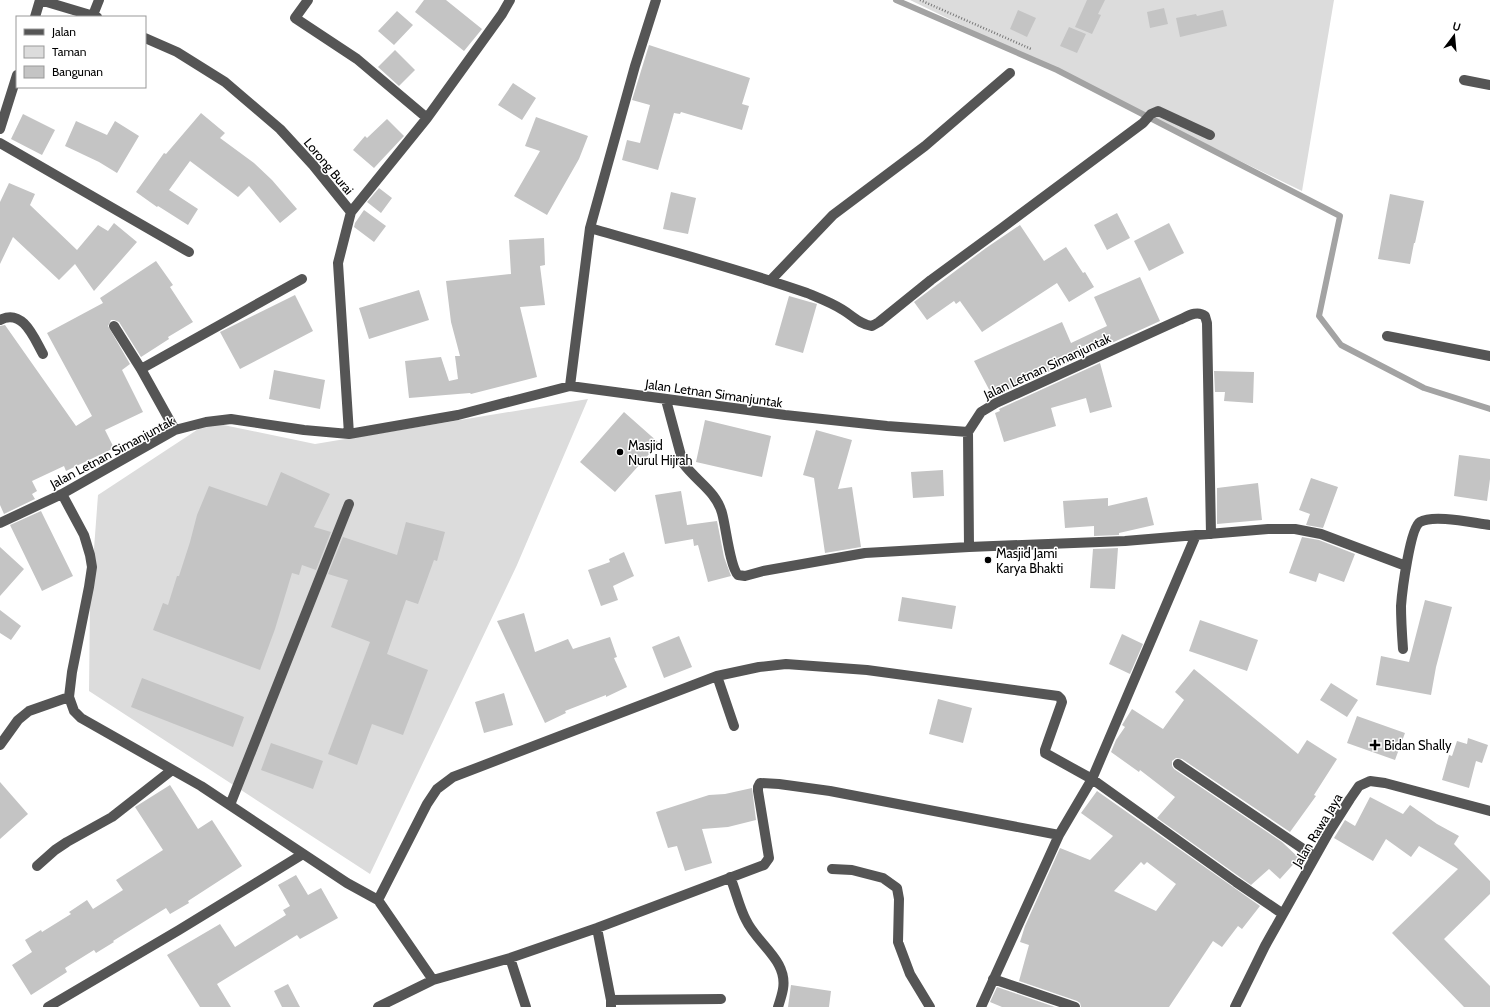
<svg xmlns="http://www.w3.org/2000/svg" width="1490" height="1007" viewBox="0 0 1490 1007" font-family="Cabin,sans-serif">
  <rect width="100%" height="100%" fill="#fff"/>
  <path fill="#dcdcdc" d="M 910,0 L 1334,0 L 1302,191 Z
    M 588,399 L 517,565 L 370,874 L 89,691 L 90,603 L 98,495 L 209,422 L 315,444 Z"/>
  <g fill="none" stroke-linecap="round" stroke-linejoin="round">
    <path stroke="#a3a3a3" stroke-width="6" d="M 896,0 L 1057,70 L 1340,216 L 1319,316 L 1341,345 L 1424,388 L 1490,409"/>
  </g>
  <path fill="#c4c4c4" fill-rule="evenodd" d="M 424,0 L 446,0 L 482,29 L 464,51 L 415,12 Z
    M 1087,0 L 1105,0 L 1098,14 L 1101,15 L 1092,34 L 1075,27 Z
    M 1164,8 L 1168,24 L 1150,28 L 1147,12 Z
    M 1018,10 L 1036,18 L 1027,37 L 1010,29 Z
    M 1223,10 L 1227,26 L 1180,37 L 1176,18 L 1196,14 L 1197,16 Z
    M 397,11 L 413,25 L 394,45 L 378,31 Z
    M 1069,27 L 1086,34 L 1077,53 L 1060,46 Z
    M 649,45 L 750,78 L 742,104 L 749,106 L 742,130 L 681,112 L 680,114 L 674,113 L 658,170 L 622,160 L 627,140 L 640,143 L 650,105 L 632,100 Z
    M 395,50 L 415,70 L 399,86 L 378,67 Z
    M 513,83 L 536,98 L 522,120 L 498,105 Z
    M 201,113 L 225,133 L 220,138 L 254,163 L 272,180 L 297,209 L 280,223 L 249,186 L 238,197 L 190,161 L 169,190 L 198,209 L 188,225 L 158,206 L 157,207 L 136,192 L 164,153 L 166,154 Z
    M 23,114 L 55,130 L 42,155 L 11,139 Z
    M 536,117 L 588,136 L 579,159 L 547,215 L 514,196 L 540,151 L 525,146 Z
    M 387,119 L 404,136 L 374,168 L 353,150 L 365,136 L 367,138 Z
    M 76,121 L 107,135 L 115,121 L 139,136 L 117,173 L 99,162 L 65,146 Z
    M 9,183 L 35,194 L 30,205 L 77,250 L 98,225 L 108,231 L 114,223 L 137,242 L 94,291 L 75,264 L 59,280 L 13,237 L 0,264 L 0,202 Z
    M 379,188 L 392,198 L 381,213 L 367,202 Z
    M 671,192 L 696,198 L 688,234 L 663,229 Z
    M 1390,194 L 1424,201 L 1415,243 L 1414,243 L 1410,264 L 1378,259 Z
    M 364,210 L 386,226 L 374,242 L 354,227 L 355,223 Z
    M 1117,213 L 1130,238 L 1107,250 L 1094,225 Z
    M 1169,223 L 1184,253 L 1149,271 L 1134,241 Z
    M 1020,225 L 1044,261 L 1066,247 L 1083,273 L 1085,272 L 1094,287 L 1069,302 L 1057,283 L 982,332 L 960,301 L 956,304 L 954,301 L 927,320 L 914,302 L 986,248 Z
    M 544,238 L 545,265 L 540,266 L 545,305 L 520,307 L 537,377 L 471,394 L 470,393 L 409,398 L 405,361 L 441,357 L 449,381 L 458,379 L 455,356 L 460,356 L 451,322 L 446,281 L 511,274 L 509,240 Z
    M 156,261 L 173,285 L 170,287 L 193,322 L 168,337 L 169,339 L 141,357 L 119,322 L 114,320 L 111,320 L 108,326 L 130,364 L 122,370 L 143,412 L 105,430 L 114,448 L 66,471 L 64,466 L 32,481 L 37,491 L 32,494 L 35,499 L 4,514 L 0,505 L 0,326 L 5,325 L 76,426 L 92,416 L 47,333 L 103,303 L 100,298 Z
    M 1140,277 L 1160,321 L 993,397 L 974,361 L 1062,322 L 1071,343 L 1107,326 L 1094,297 Z
    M 419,290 L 429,320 L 369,339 L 359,308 Z
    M 295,295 L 313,331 L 240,369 L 220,332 Z
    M 789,296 L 817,304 L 803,353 L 775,345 Z
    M 1100,363 L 1112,407 L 1090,413 L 1086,398 L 1051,408 L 1056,426 L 1004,442 L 995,413 L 1000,411 L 999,409 Z
    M 274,370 L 325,380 L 320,409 L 269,399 Z
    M 1214,371 L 1254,372 L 1253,403 L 1224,401 L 1225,392 L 1215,392 Z
    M 624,412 L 659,443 L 615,492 L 580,462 Z
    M 705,420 L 771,436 L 762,477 L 696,462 Z
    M 816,430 L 852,440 L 838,489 L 852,487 L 861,547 L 825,553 L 814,478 L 803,475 Z
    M 1459,455 L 1490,459 L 1490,479 L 1487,501 L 1454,496 Z
    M 943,470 L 944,496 L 913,498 L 911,472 Z
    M 281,472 L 330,494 L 314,527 L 331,532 L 316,570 L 302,565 L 299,575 L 292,573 L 275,629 L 260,670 L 153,630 L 163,603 L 168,605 L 177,576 L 179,576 L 190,542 L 197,515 L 209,486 L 267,506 Z
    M 1311,478 L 1338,487 L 1323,528 L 1306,525 L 1310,514 L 1299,510 Z
    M 1258,483 L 1262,520 L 1217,524 L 1217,488 Z
    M 681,491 L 687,525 L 717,521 L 724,557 L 731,576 L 708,582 L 698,545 L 694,546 L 693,539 L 665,544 L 655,495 Z
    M 1147,497 L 1154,525 L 1119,533 L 1119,535 L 1094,536 L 1094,526 L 1065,528 L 1063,501 L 1108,498 L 1108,506 Z
    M 41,511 L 73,576 L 42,591 L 10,525 Z
    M 406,522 L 445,532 L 437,561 L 434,560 L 418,604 L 406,600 L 387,654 L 428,670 L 403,735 L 372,724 L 357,765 L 328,754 L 370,642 L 331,627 L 348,580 L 328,574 L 343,537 L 397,555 Z
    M 1302,537 L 1319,540 L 1355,554 L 1344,582 L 1319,573 L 1316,582 L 1289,573 Z
    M 0,547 L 24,569 L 0,596 Z
    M 1118,548 L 1115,589 L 1090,588 L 1093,549 Z
    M 624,552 L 634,576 L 613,586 L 618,600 L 601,606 L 588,570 L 610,562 L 609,559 Z
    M 902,597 L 956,606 L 952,629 L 898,621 Z
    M 1425,600 L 1452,607 L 1436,667 L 1431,695 L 1376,685 L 1381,656 L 1409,662 Z
    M 0,610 L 21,626 L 11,640 L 0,633 Z
    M 524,613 L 535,652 L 568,639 L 573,649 L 610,637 L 617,657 L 614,658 L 627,687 L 606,697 L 606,695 L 565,711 L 566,713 L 545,723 L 497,621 Z
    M 1200,620 L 1258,640 L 1247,671 L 1189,651 Z
    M 1122,634 L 1143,644 L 1130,674 L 1109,664 Z
    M 679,636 L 692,667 L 664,678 L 652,647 Z
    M 1194,669 L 1298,754 L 1307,740 L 1337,759 L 1314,795 L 1316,796 L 1290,832 L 1182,759 L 1176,758 L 1172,761 L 1172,766 L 1174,769 L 1282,842 L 1299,858 L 1280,879 L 1269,869 L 1251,885 L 1157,818 L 1175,797 L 1140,770 L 1139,772 L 1111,752 L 1116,740 L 1125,727 L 1122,725 L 1132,709 L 1163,729 L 1184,700 L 1175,692 Z
    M 142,678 L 244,717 L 233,747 L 131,707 Z
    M 1331,683 L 1358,700 L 1347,717 L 1320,700 Z
    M 504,693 L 513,725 L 484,733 L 475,702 Z
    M 938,699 L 972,708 L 963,743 L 929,734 Z
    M 1357,716 L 1405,733 L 1395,760 L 1347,743 Z
    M 1468,738 L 1488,745 L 1482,763 L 1476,761 L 1469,788 L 1442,780 L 1449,755 L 1452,756 L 1457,741 L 1467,744 Z
    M 271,743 L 323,761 L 313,789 L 261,770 Z
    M 0,782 L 28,814 L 0,839 Z
    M 170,785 L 198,829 L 212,820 L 242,866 L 188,901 L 189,903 L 170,914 L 166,908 L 113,941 L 114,942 L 96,953 L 94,950 L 65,968 L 67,972 L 31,995 L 12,965 L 32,952 L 25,940 L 41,930 L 42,932 L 71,914 L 69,912 L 87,900 L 93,909 L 123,890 L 116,880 L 163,850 L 135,807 Z
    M 752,788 L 756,820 L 728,827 L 702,829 L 712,863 L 685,871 L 677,846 L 668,848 L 656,812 L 709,795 L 725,794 Z
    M 1097,791 L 1260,906 L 1242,929 L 1238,926 L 1222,947 L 1213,941 L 1169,1007 L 1081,1007 L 1080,1003 L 1077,1001 L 1019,981 L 1029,945 L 1020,942 L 1025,926 L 1060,848 L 1090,860 L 1113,836 L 1081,813 ZM 1141,862 L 1144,865 L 1147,862 L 1176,884 L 1156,911 L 1114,891 Z
    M 1370,797 L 1403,814 L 1410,805 L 1437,824 L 1459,836 L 1454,844 L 1490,881 L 1490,894 L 1444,939 L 1490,986 L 1490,1007 L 1464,1007 L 1392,933 L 1458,869 L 1419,846 L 1411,857 L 1386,839 L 1373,861 L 1334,838 L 1345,820 L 1355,826 Z
    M 296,875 L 308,895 L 321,888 L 338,918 L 300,939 L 297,935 L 217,984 L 231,1007 L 200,1007 L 167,955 L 220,924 L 235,947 L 286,915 L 283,910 L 290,906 L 278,885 Z
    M 288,984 L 300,1007 L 282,1007 L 274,991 Z
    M 791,985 L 831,991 L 829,1007 L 788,1007 Z
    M 997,987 L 1055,1007 L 1002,1007 L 990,1002 Z"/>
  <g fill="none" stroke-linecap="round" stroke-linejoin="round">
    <path stroke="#777" stroke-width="2.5" stroke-dasharray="1 2" stroke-linecap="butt" d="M 920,0 L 1031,49"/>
    <path stroke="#555" stroke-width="10" d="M 40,0 L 97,17
      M 308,0 L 295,18 L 357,59 L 427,118
      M 93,15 L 99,0
      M 35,17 L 40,0
      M 145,38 L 177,52 L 225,82 L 280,129 L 313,165 L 351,212 L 338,263 L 349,434
      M 1464,80 L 1490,85
      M 0,129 L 17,75
      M 0,143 L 189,252
      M 351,212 L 427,118 L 502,14 L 510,0
      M 590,228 C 662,249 736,268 807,293 C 819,298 832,303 843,310 C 853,316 859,324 872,326 L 879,322 L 931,280 L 1002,228 L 1143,123 L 1151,114 L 1158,111 L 1210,135
      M 770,281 L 833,215 L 925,146 L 1010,73
      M 0,320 C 23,308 34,338 43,354
      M 114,326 L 141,369 L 175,430
      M 1387,336 L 1490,356
      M 141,369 L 302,279
      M 570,386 L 590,228 L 635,66 L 656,0
      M 666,400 L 683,463 C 696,481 716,491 722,513 C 726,527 730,567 738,575 L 745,576 L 763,571 L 865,553 L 969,547 L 1125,541 L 1268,529 L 1295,529 L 1321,534 L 1406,566
      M 968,432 L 969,547
      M 62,494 L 84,535 L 90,555 L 92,567 L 89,587 L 72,672 L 69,697 L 74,711 L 81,718 L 201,786 L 347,883 L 378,900 L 433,980
      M 0,523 L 62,494 L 175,430 L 206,422 L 231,419 L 304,430 L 349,434 L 458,415 L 570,386 L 785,415 L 887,426 L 968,432 L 981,412 L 996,403 L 1179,320 C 1188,316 1197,310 1205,316 L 1207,323 L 1211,534
      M 1403,649 C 1402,635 1401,620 1401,606 C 1402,592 1410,528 1420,522 C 1434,514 1473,523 1490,525
      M 717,676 L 734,726
      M 0,745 L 18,720 L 29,711 L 69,697
      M 1178,764 L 1315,857
      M 230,805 L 349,504
      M 37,866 L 55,850 L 67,842 L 112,817 L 172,770
      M 832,869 L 852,870 L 883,878 L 897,888 L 899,899 L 898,942 L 910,974 L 930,1007
      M 730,877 C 736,891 739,907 746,920 C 757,944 788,960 783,989 C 782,995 780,1001 778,1007
      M 378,900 L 427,804 L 437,789 L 453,777 L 717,676 L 759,667 L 786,664 L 867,670 L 1058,696 L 1061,699 L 1062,702 L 1045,750 L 1045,753 L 1092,779 L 1236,882 L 1283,914
      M 597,928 L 611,1000 L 611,1007
      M 510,958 L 526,1007
      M 993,979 L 1075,1007
      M 611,1000 L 721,999
      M 48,1007 L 179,930 L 303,854
      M 378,1007 L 433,980 L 510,958 L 597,928 L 764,865 L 769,858 L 758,791 L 758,787 L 760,783 L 779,784 L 830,791 L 1059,835
      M 981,1007 L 1059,835 L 1092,779 L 1196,535
      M 1235,1007 L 1265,946 L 1329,832 L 1350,799 L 1359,786 L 1370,781 L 1385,783 L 1490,811"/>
  </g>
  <g fill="#000" stroke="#fff" stroke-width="1.5">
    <circle cx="620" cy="452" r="4"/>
    <circle cx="988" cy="560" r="4"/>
    <path d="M1373 739h4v4h4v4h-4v4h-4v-4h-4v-4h4z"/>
  </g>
  <g text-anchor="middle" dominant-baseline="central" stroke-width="3" stroke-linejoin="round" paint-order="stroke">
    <g font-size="13" fill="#000" stroke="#fff">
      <text transform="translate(329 166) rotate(50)">Lorong Burai</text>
      <text transform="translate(1047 366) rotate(-25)">Jalan Letnan Simanjuntak</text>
      <text transform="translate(714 393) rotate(8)">Jalan Letnan Simanjuntak</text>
      <text transform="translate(112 452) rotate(-28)">Jalan Letnan Simanjuntak</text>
      <text transform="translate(1317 830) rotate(-59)">Jalan Rawa Jaya</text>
    </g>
    <g font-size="13" fill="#000" stroke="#fff" text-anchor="start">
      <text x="628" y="445">Masjid<tspan x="628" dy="15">Nurul Hijrah</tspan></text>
      <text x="996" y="553">Masjid Jami<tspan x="996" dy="15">Karya Bhakti</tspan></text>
      <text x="1384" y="745">Bidan Shally</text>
    </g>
  </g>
  <rect x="16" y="16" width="130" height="72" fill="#ffffff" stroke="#999999"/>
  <rect x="24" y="29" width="20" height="6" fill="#555555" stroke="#999999"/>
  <text x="52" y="36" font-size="12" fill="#000000">Jalan</text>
  <rect x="24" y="46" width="20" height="12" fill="#dcdcdc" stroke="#999999"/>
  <text x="52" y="56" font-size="12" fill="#000000">Taman</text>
  <rect x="24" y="66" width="20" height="12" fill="#c4c4c4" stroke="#999999"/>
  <text x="52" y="76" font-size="12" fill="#000000">Bangunan</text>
  <g transform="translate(1454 36) rotate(16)" stroke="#ffffff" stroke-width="3" paint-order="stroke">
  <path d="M0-3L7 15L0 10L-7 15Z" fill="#000000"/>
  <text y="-6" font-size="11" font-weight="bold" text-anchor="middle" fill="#000000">U</text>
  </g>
</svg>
